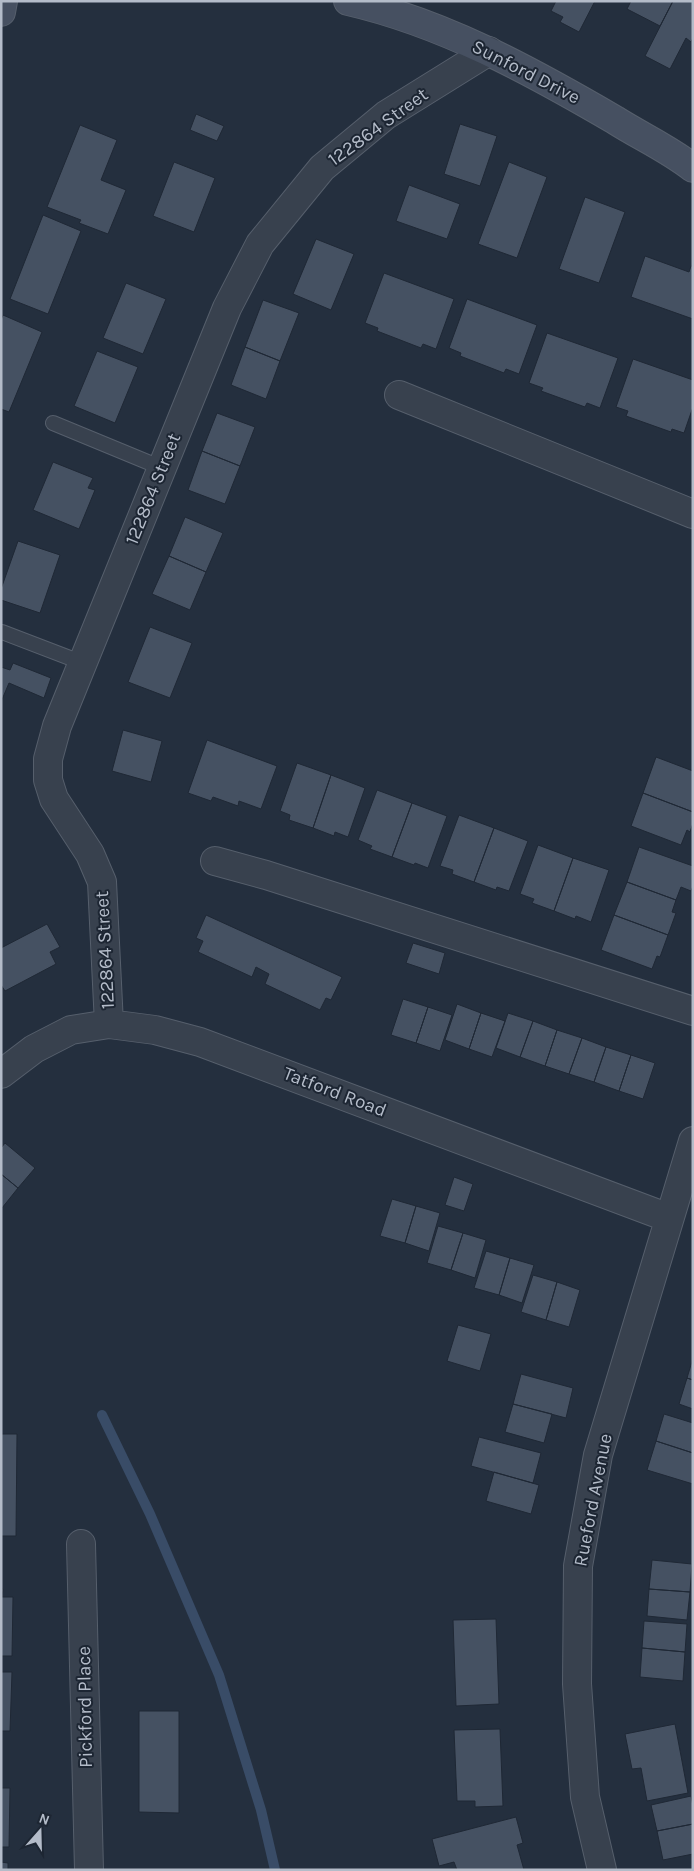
<svg xmlns="http://www.w3.org/2000/svg" width="694" height="1871" viewBox="0 0 694 1871" font-family="Karla,sans-serif">
  <rect width="100%" height="100%" fill="#242f3e"/>
  <g fill="none" stroke-linecap="round" stroke-linejoin="round">
    <path stroke="#394c67" stroke-width="10" d="M 102,1415 L 150,1514 L 219,1675 L 261,1810 L 275,1870"/>
  </g>
  <path fill="#455162" stroke="#1f2835" d="M 556,1 L 595,1 L 579,32 L 560,22 L 563,17 L 551,11 Z
    M 631,1 L 673,1 L 660,26 L 627,9 Z
    M 673,1 L 693,1 L 693,38 L 691,42 L 686,38 L 670,69 L 645,56 Z
    M 196,114 L 224,126 L 217,141 L 190,130 Z
    M 460,124 L 497,136 L 480,186 L 444,174 Z
    M 80,125 L 117,140 L 101,180 L 126,190 L 108,234 L 79,223 L 81,220 L 47,207 Z
    M 174,162 L 215,178 L 194,232 L 153,216 Z
    M 509,162 L 547,177 L 517,258 L 478,244 Z
    M 409,185 L 460,204 L 447,239 L 396,221 Z
    M 585,197 L 625,212 L 599,283 L 559,269 Z
    M 43,215 L 81,231 L 48,314 L 10,299 Z
    M 316,239 L 354,254 L 331,310 L 293,294 Z
    M 645,256 L 689,272 L 691,266 L 693,266 L 693,319 L 631,297 Z
    M 384,273 L 454,299 L 436,349 L 423,344 L 421,348 L 377,331 L 378,328 L 365,323 Z
    M 126,283 L 166,299 L 143,354 L 103,338 Z
    M 467,299 L 537,325 L 519,374 L 506,369 L 504,373 L 460,356 L 461,353 L 449,348 Z
    M 263,300 L 299,313 L 280,361 L 245,347 Z
    M 3,315 L 42,332 L 9,412 L 1,409 L 1,320 Z
    M 547,333 L 618,358 L 600,408 L 587,403 L 585,407 L 541,391 L 543,388 L 529,383 Z
    M 245,347 L 280,361 L 266,399 L 231,385 Z
    M 97,351 L 138,367 L 115,423 L 74,406 Z
    M 633,359 L 693,380 L 693,407 L 684,433 L 672,429 L 671,432 L 626,416 L 628,411 L 616,407 Z
    M 217,413 L 255,427 L 240,466 L 202,451 Z
    M 202,451 L 240,466 L 225,504 L 188,490 Z
    M 53,462 L 93,478 L 88,488 L 95,490 L 79,529 L 33,510 Z
    M 185,517 L 223,533 L 206,572 L 169,556 Z
    M 18,541 L 60,555 L 40,613 L 1,600 L 1,589 Z
    M 169,556 L 206,572 L 190,610 L 152,594 Z
    M 150,627 L 192,643 L 170,698 L 128,682 Z
    M 13,663 L 51,678 L 44,698 L 9,683 L 1,702 L 1,667 L 10,670 Z
    M 123,730 L 162,741 L 151,782 L 112,771 Z
    M 207,740 L 277,766 L 261,809 L 239,801 L 238,806 L 213,797 L 211,801 L 188,793 Z
    M 656,757 L 693,771 L 693,812 L 643,793 Z
    M 297,763 L 331,775 L 313,828 L 289,820 L 290,815 L 280,811 Z
    M 331,775 L 365,788 L 348,837 L 335,832 L 334,836 L 313,828 Z
    M 377,790 L 412,803 L 392,857 L 370,849 L 372,846 L 358,840 Z
    M 643,793 L 693,812 L 693,823 L 690,832 L 687,830 L 681,845 L 631,826 Z
    M 412,803 L 447,816 L 428,868 L 415,863 L 414,865 L 392,857 Z
    M 459,815 L 494,828 L 474,882 L 452,874 L 453,870 L 440,866 Z
    M 494,828 L 528,841 L 509,891 L 497,887 L 496,890 L 474,882 Z
    M 538,845 L 573,858 L 554,911 L 532,903 L 534,899 L 520,894 Z
    M 639,847 L 693,866 L 693,886 L 691,891 L 681,887 L 676,900 L 627,882 Z
    M 573,858 L 609,870 L 591,922 L 576,916 L 575,919 L 554,911 Z
    M 627,882 L 676,900 L 672,912 L 676,913 L 668,935 L 614,915 Z
    M 206,915 L 342,977 L 331,1000 L 326,998 L 320,1010 L 265,984 L 269,974 L 256,967 L 252,977 L 198,952 L 203,941 L 196,938 Z
    M 614,915 L 668,935 L 660,957 L 657,956 L 652,969 L 601,950 Z
    M 47,924 L 60,947 L 50,952 L 56,964 L 5,991 L 1,985 L 1,948 Z
    M 413,943 L 445,953 L 439,974 L 406,963 Z
    M 403,999 L 428,1007 L 416,1043 L 391,1035 Z
    M 457,1004 L 481,1013 L 469,1049 L 445,1040 Z
    M 428,1007 L 452,1015 L 440,1051 L 416,1043 Z
    M 481,1013 L 505,1021 L 492,1057 L 469,1049 Z
    M 508,1013 L 533,1021 L 520,1057 L 496,1048 Z
    M 533,1021 L 557,1030 L 545,1066 L 520,1057 Z
    M 557,1030 L 582,1038 L 569,1074 L 545,1066 Z
    M 582,1038 L 606,1047 L 594,1082 L 569,1074 Z
    M 606,1047 L 631,1055 L 619,1091 L 594,1082 Z
    M 631,1055 L 655,1063 L 643,1099 L 619,1091 Z
    M 5,1143 L 35,1168 L 18,1188 L 1,1174 L 1,1148 Z
    M 1,1174 L 18,1188 L 2,1208 L 1,1207 Z
    M 454,1177 L 473,1184 L 464,1211 L 445,1205 Z
    M 392,1199 L 416,1206 L 405,1243 L 380,1236 Z
    M 416,1206 L 440,1213 L 429,1251 L 405,1243 Z
    M 438,1226 L 463,1233 L 451,1270 L 427,1263 Z
    M 463,1233 L 486,1240 L 475,1278 L 451,1270 Z
    M 486,1251 L 510,1258 L 499,1295 L 474,1288 Z
    M 510,1258 L 534,1265 L 522,1303 L 499,1295 Z
    M 533,1275 L 557,1282 L 546,1320 L 521,1312 Z
    M 557,1282 L 580,1290 L 569,1327 L 546,1320 Z
    M 458,1325 L 491,1334 L 480,1371 L 447,1361 Z
    M 693,1358 L 693,1380 L 687,1378 Z
    M 521,1374 L 573,1388 L 566,1418 L 513,1404 Z
    M 687,1378 L 693,1380 L 693,1409 L 679,1404 Z
    M 513,1404 L 552,1414 L 544,1443 L 505,1432 Z
    M 664,1414 L 693,1423 L 693,1453 L 656,1441 Z
    M 1,1434 L 17,1434 L 16,1536 L 1,1536 Z
    M 479,1437 L 541,1453 L 533,1483 L 471,1466 Z
    M 656,1441 L 693,1453 L 693,1484 L 647,1470 Z
    M 494,1472 L 539,1485 L 531,1514 L 486,1501 Z
    M 652,1560 L 692,1564 L 690,1592 L 649,1589 Z
    M 1,1589 L 3,1589 L 2,1597 L 13,1597 L 12,1656 L 1,1656 Z
    M 649,1589 L 690,1592 L 687,1620 L 647,1616 Z
    M 496,1619 L 499,1704 L 456,1706 L 453,1620 Z
    M 644,1621 L 687,1624 L 685,1652 L 642,1648 Z
    M 642,1648 L 685,1652 L 683,1681 L 640,1677 Z
    M 1,1672 L 12,1672 L 10,1731 L 1,1731 Z
    M 139,1711 L 179,1711 L 179,1813 L 139,1812 Z
    M 675,1724 L 688,1793 L 647,1801 L 641,1768 L 632,1769 L 625,1734 Z
    M 500,1729 L 503,1806 L 475,1807 L 475,1801 L 457,1801 L 454,1730 Z
    M 1,1788 L 10,1788 L 9,1847 L 1,1847 Z
    M 691,1796 L 693,1806 L 693,1824 L 657,1831 L 651,1805 Z
    M 516,1817 L 523,1843 L 517,1845 L 524,1870 L 457,1870 L 454,1862 L 439,1866 L 432,1839 Z
    M 693,1824 L 693,1854 L 663,1860 L 657,1831 Z
    M 1,1862 L 8,1863 L 8,1870 L 1,1870 Z"/>
  <g fill="none" stroke-linecap="round" stroke-linejoin="round">
    <g stroke="#565f6c" stroke-width="16">
      <path id="lane" d="M 53,423 L 162,468
        M 2,632 L 83,663"/>
    </g>
    <g stroke="#565f6c" stroke-width="30">
      <path id="street" d="M 399,395 L 693,514
        M 215,861 L 266,875 L 693,1011
        M 109,1024 L 102,882 L 90,854 L 54,799 L 48,780 L 48,759 L 57,726 L 227,308 L 260,244 L 322,168 L 386,115 L 489,51
        M 1,1074 L 34,1049 L 71,1030 L 109,1024 L 155,1030 L 200,1042 L 669,1218
        M 81,1544 L 89,1870
        M 602,1870 L 585,1797 L 577,1684 L 578,1566 L 598,1455 L 693,1141"/>
    </g>
    <g stroke="#565f6c" stroke-width="30">
      <path id="secondary" d="M 348,1 C 444,23 531,71 615,120 C 640,136 669,149 693,168
        M 1,12 L 3,1"/>
    </g>
    <use href="#lane" stroke="#38414e" stroke-width="14"/>
    <use href="#street" stroke="#38414e" stroke-width="28"/>
    <use href="#secondary" stroke="#465061" stroke-width="28"/>
  </g>
  <g text-anchor="middle" dominant-baseline="central" stroke-width="4" stroke-linejoin="round" paint-order="stroke">
    <g font-size="19" fill="#b4bcc9" stroke="#1d2633">
      <text transform="translate(526 72) rotate(27)">Sunford Drive</text>
      <text transform="translate(378 127) rotate(-36)">122864 Street</text>
      <text transform="translate(153 489) rotate(-68)">122864 Street</text>
      <text transform="translate(105 950) rotate(-93)">122864 Street</text>
      <text transform="translate(335 1092) rotate(21)">Tatford Road</text>
      <text transform="translate(593 1500) rotate(-79)">Rueford Avenue</text>
      <text transform="translate(85 1707) rotate(-91)">Pickford Place</text>
    </g>
  </g>
  <rect width="694" height="1871" fill="none" stroke="#b4bcc9" stroke-width="5"/>
  <g transform="translate(40 1831) rotate(20)" stroke="#1d2633" stroke-width="4" paint-order="stroke">
  <path d="M0-4L9 19L0 12L-9 19Z" fill="#b4bcc9"/>
  <text y="-8" font-size="14" font-weight="bold" text-anchor="middle" fill="#b4bcc9">N</text>
  </g>
</svg>
